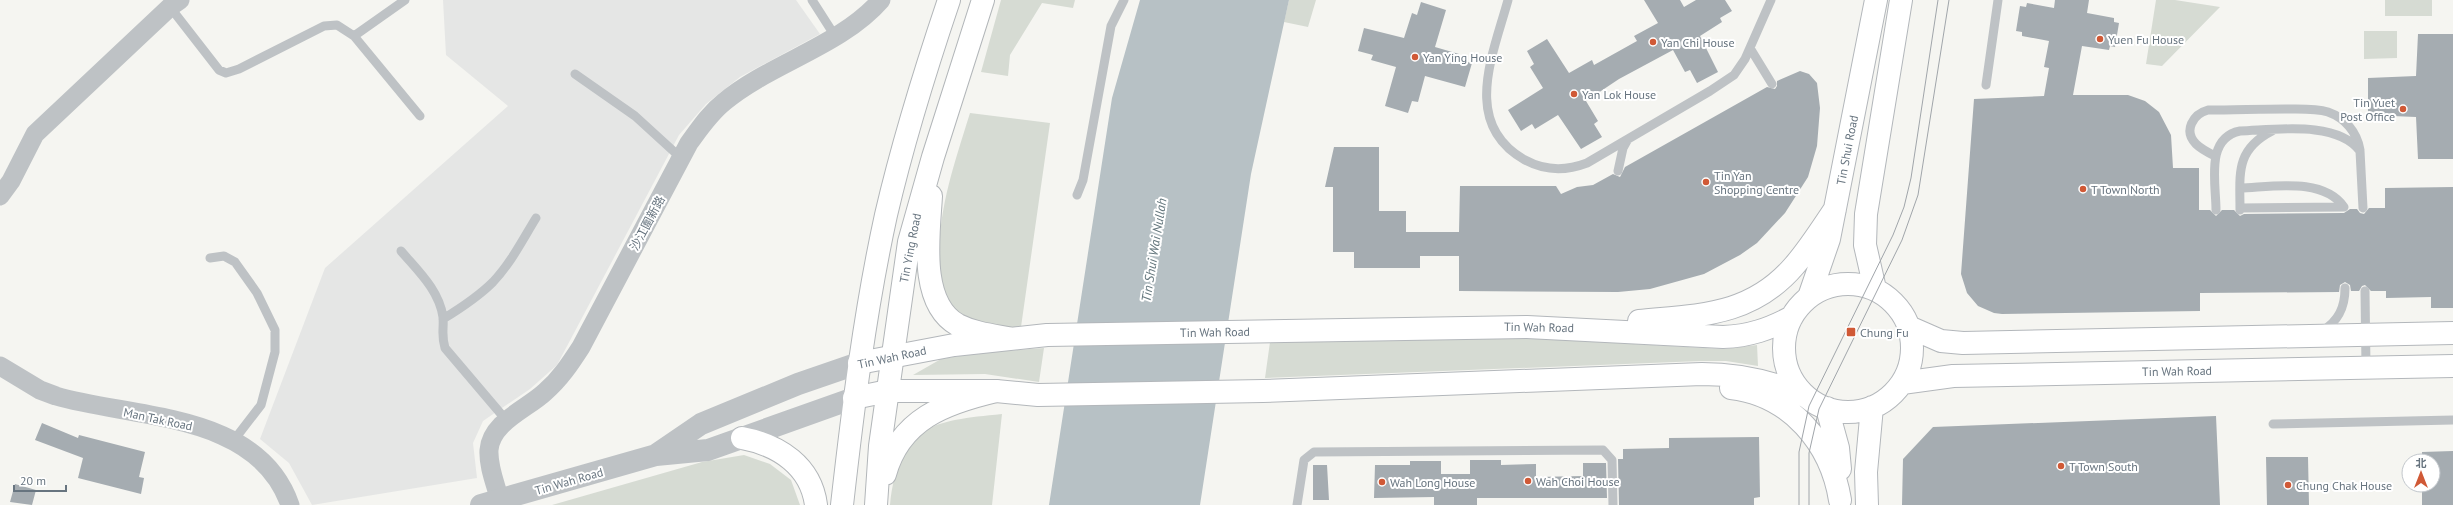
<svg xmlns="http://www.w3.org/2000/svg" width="2453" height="505" viewBox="0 0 2453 505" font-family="'PT Sans','Noto Sans SC',sans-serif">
  <rect width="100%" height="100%" fill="#f5f5f1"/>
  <path fill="#e5e6e5" d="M 443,0 L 796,0 L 820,34 L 740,77 L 706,104 L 679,135 L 557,365 L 530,389 L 483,421 L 473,443 L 477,478 L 312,505 L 289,463 L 260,439 L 325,268 L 508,106 L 446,55 Z"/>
  <path fill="#d6dbd3" d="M 1001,0 L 1075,0 L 1073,8 L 1042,3 L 1010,55 L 1008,76 L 981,72 Z
    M 1289,0 L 1316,0 L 1308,27 L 1284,22 Z
    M 2156,0 L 2175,0 L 2220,7 L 2162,66 L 2146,64 Z
    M 2385,0 L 2432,0 L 2432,16 L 2385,16 Z
    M 2364,31 L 2397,31 L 2397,58 L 2364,59 Z
    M 970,113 L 1050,123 L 1021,327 C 998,328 960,324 945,303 C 939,294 940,280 939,270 C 937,212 953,168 970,113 Z
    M 1527,338 L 1723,349 L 1757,345 L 1758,366 L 1726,361 L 1701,361 L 1265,378 L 1270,342 Z
    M 1044,348 L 1039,382 L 985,374 L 913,375 L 941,359 L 977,353 Z
    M 1002,414 L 992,505 L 890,505 C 899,424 932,421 1002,414 Z
    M 744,455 L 770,464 L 791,480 L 800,505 L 552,505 L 702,462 Z"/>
  <path fill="#b7c1c5" d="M 1140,0 L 1289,0 L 1251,174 L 1200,505 L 1049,505 L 1112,98 Z"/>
  <path fill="#a5acb1" d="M 1644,0 L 1680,0 L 1684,7 L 1696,0 L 1725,0 L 1732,11 L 1720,18 L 1722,22 L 1700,36 L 1718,72 L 1697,83 L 1690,70 L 1685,72 L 1673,50 L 1619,79 L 1586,101 L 1598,121 L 1594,124 L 1602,137 L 1581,149 L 1558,115 L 1535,129 L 1532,124 L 1521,131 L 1508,110 L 1543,88 L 1530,67 L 1534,64 L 1527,51 L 1547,39 L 1569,73 L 1592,60 L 1594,65 L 1637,41 L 1634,36 L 1658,23 Z
    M 2055,0 L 2089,0 L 2087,13 L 2114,18 L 2114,22 L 2119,23 L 2115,47 L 2110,46 L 2109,50 L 2082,46 L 2073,95 L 2128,95 L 2145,101 L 2159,112 L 2171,135 L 2173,168 L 2199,168 L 2199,210 L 2210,210 L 2216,216 L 2222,210 L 2234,210 L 2240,216 L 2244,214 L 2344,213 L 2350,209 L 2357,209 L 2360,213 L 2364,214 L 2369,208 L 2385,208 L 2385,188 L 2453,187 L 2453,308 L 2431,308 L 2431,297 L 2386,298 L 2386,291 L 2371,291 L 2365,285 L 2362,286 L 2359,291 L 2351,291 L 2350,285 L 2345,282 L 2340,285 L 2339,292 L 2200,293 L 2200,311 L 2002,314 L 1994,313 L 1978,306 L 1967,293 L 1961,274 L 1974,99 L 2044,96 L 2049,68 L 2044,67 L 2049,41 L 2022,36 L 2022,32 L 2016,31 L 2020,6 L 2026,7 L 2027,3 L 2054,8 Z
    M 1421,2 L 1446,10 L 1435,47 L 1459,54 L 1457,59 L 1472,63 L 1465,87 L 1425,76 L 1418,102 L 1412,101 L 1408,113 L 1385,106 L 1396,67 L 1371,60 L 1373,55 L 1358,51 L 1364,28 L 1404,38 L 1412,13 L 1417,15 Z
    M 2418,34 L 2453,34 L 2453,159 L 2418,159 L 2416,117 L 2368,115 L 2368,78 L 2416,76 Z
    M 1800,71 L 1809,74 L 1817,83 L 1820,108 L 1817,146 L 1808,177 L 1785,213 L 1757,243 L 1740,255 L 1704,274 L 1650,289 L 1618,292 L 1459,291 L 1459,256 L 1420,256 L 1420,268 L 1354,268 L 1354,252 L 1333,252 L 1333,187 L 1325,187 L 1334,147 L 1379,147 L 1379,211 L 1406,211 L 1406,232 L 1459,232 L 1460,186 L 1556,186 L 1561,194 L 1577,187 L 1593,185 L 1613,174 L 1620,177 L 1625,167 L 1767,87 L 1775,89 L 1777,86 L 1777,81 Z
    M 2216,416 L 2220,505 L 1902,505 L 1903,459 L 1933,427 Z
    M 42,423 L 78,438 L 79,435 L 145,452 L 139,477 L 144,478 L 141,494 L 78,478 L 83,458 L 35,440 Z
    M 1759,437 L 1760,497 L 1754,498 L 1754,505 L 1619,505 L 1618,459 L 1623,459 L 1623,449 L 1669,448 L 1669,438 Z
    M 2453,451 L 2453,505 L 2422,505 L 2422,485 L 2433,485 L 2433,461 L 2422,461 L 2422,452 Z
    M 2266,457 L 2308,457 L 2309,505 L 2267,505 Z
    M 1470,460 L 1501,460 L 1501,465 L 1536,464 L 1536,477 L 1583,476 L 1583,463 L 1606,463 L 1607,498 L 1477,498 L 1477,505 L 1434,505 L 1434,497 L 1374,498 L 1375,465 L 1410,465 L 1410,461 L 1441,461 L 1441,474 L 1470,474 Z
    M 1313,465 L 1327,465 L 1329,500 L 1313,500 Z
    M 15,484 L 36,490 L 32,505 L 10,502 Z"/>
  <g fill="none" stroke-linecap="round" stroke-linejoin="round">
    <g stroke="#b3b7bb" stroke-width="24">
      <path id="secondary" d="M1784 348a64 64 0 1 1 128 0a64 64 0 1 1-128 0Z
        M 1875,289 L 1865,245 L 1866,214 L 1901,0
        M 1809,297 L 1829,239 L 1876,0
        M 1639,321 C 1700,315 1751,316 1794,266 C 1809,249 1822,228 1835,209
        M 1909,327 L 1941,341 L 1963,343 L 2453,333
        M 859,363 L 954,345 L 1047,335 L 1527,327 L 1723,337 C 1750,336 1769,329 1792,317
        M 1902,383 L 1953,376 L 2453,366
        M 1731,388 C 1791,395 1831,444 1840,500
        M 854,398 L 888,391 L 996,391 L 1038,395 L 1263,391 L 1702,374 C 1739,374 1771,381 1805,396
        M 1827,408 L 1838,448 L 1840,469
        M 1867,505 L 1866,472 L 1872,407"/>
    </g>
    <g stroke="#b2b6b9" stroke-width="24">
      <path id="primary" d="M 931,196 C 929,233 918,303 958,325 C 974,333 991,335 1008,338
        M 742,438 C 779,445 811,466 816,505
        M 885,474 C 900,419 945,403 996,391
        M 842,505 C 853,408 865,311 886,215 C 903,142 925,71 949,0
        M 876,505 L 880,446 L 909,242 L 933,157 L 983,0"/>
    </g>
    <path stroke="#bec2c5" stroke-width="9" d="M 812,0 L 835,36
      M 1508,0 C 1493,55 1461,124 1525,160 C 1545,171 1566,171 1587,163 L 1710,91 L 1734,75 L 1745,59 L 1771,0
      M 170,7 L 219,70 L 226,73 L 239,69 L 324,26 L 337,25 L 354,36 L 420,116
      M 354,36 L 405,0
      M 1750,48 L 1772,84
      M 575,74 L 635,116 L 681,158
      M 1986,85 L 1998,0
      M 2215,156 C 2209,153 2201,149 2196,144 C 2183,131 2193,114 2208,110 C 2234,110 2259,109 2285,109 C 2299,109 2315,108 2328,112 C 2345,118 2357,132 2360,150
      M 1618,171 L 1623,148 L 1628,139
      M 2240,188 C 2272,187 2323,177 2344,207
      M 1077,195 L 1083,180 L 1111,26 L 1124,0
      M 2240,208 L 2344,207
      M 2216,210 C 2216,183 2205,138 2240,131 C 2274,130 2337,120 2360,151 L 2363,208
      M 2240,210 C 2240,174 2235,150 2272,131
      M 401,251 C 418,271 439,290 443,317 C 444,329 441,335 445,348 L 507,421
      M 210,258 L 224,256 L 235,262 L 257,293 L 275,330 L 275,352 L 261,405 L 234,440
      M 2365,291 L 2366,367
      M 443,319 C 461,308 478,297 493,282 C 511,263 523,239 536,218
      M 2322,331 C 2339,321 2345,307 2345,288
      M 2273,424 L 2453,420
      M 1297,505 L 1304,460 L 1314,452 L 1603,450 L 1612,460 L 1613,505"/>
    <path stroke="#bec2c5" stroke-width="19" d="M 0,196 L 11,181 L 35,134 L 170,7 L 180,0
      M 0,366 L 40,390 L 56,396 C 135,419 258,412 290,505
      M 500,501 C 496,485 488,467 489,450 C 491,422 527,409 545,392 C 560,379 570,364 581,347 L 689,143 C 700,128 710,113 724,102 C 771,63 841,46 881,0"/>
    <path stroke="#bec2c5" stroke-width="22" d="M 657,454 L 701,424 L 798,384 L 859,363
      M 481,505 L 656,455 L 708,450 L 854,398"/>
    <use href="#secondary" stroke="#fff" stroke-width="22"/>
    <use href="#primary" stroke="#fff" stroke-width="22"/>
    <path stroke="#a0a5aa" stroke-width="1" d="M 1799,505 L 1799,452 L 1809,406 L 1893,235 L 1904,207 L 1911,178 L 1938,0
      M 1809,505 L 1809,453 L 1819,409 L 1902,240 L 1918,195 L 1949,0"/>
  </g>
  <g fill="#d05936" stroke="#fff" stroke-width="1.5">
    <circle cx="2100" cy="39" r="4"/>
    <circle cx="1653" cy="42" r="4"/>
    <circle cx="1415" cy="57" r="4"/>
    <circle cx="1574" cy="94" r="4"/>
    <circle cx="2403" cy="109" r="4"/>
    <circle cx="1706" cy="182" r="4"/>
    <circle cx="2083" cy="189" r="4"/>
    <rect x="1846" y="327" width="10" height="10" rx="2"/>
    <circle cx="2061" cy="466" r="4"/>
    <circle cx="1528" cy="481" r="4"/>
    <circle cx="1382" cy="482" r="4"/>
    <circle cx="2288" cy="485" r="4"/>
  </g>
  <g text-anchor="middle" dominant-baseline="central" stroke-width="4" stroke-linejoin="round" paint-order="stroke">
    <g font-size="12" fill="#67747f" stroke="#fff" text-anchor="start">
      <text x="2108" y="39">Yuen Fu House</text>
      <text x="1661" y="42">Yan Chi House</text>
      <text x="1423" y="57">Yan Ying House</text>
      <text x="1582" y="94">Yan Lok House</text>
      <text x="2395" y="102" text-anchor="end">Tin Yuet<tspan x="2395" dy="14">Post Office</tspan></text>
      <text x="1714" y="175">Tin Yan<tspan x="1714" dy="14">Shopping Centre</tspan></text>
      <text x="2091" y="189">T Town North</text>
      <text x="1860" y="332">Chung Fu</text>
      <text x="2069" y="466">T Town South</text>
      <text x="1536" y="481">Wah Choi House</text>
      <text x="1390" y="482">Wah Long House</text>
      <text x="2296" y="485">Chung Chak House</text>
    </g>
    <g font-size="12" fill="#67747f" stroke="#fff">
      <text transform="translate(1847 150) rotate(-79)">Tin Shui Road</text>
      <text transform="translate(647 223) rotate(-62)">沙江圍新路</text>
      <text transform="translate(910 248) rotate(-79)">Tin Ying Road</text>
      <text transform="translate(1539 327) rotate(1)">Tin Wah Road</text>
      <text transform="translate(1215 332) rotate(-1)">Tin Wah Road</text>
      <text transform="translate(892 357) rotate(-12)">Tin Wah Road</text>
      <text transform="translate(2177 371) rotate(-1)">Tin Wah Road</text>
      <text transform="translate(158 419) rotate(12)">Man Tak Road</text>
      <text transform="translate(569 481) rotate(-16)">Tin Wah Road</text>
    </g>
    <g font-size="13" font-style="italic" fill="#63767c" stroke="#fff">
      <text transform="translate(1154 250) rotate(-81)">Tin Shui Wai Nullah</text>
    </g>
  </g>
  <g transform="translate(2421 473)"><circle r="19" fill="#ffffff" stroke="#c2c7cc"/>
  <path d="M0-3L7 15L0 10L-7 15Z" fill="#d05936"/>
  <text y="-6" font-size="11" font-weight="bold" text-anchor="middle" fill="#67747f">北</text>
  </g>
  <path d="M14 485v6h52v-6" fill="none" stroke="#67747f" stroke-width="2"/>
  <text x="20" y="485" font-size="12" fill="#67747f" stroke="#ffffff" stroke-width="3" paint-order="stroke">20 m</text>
</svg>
